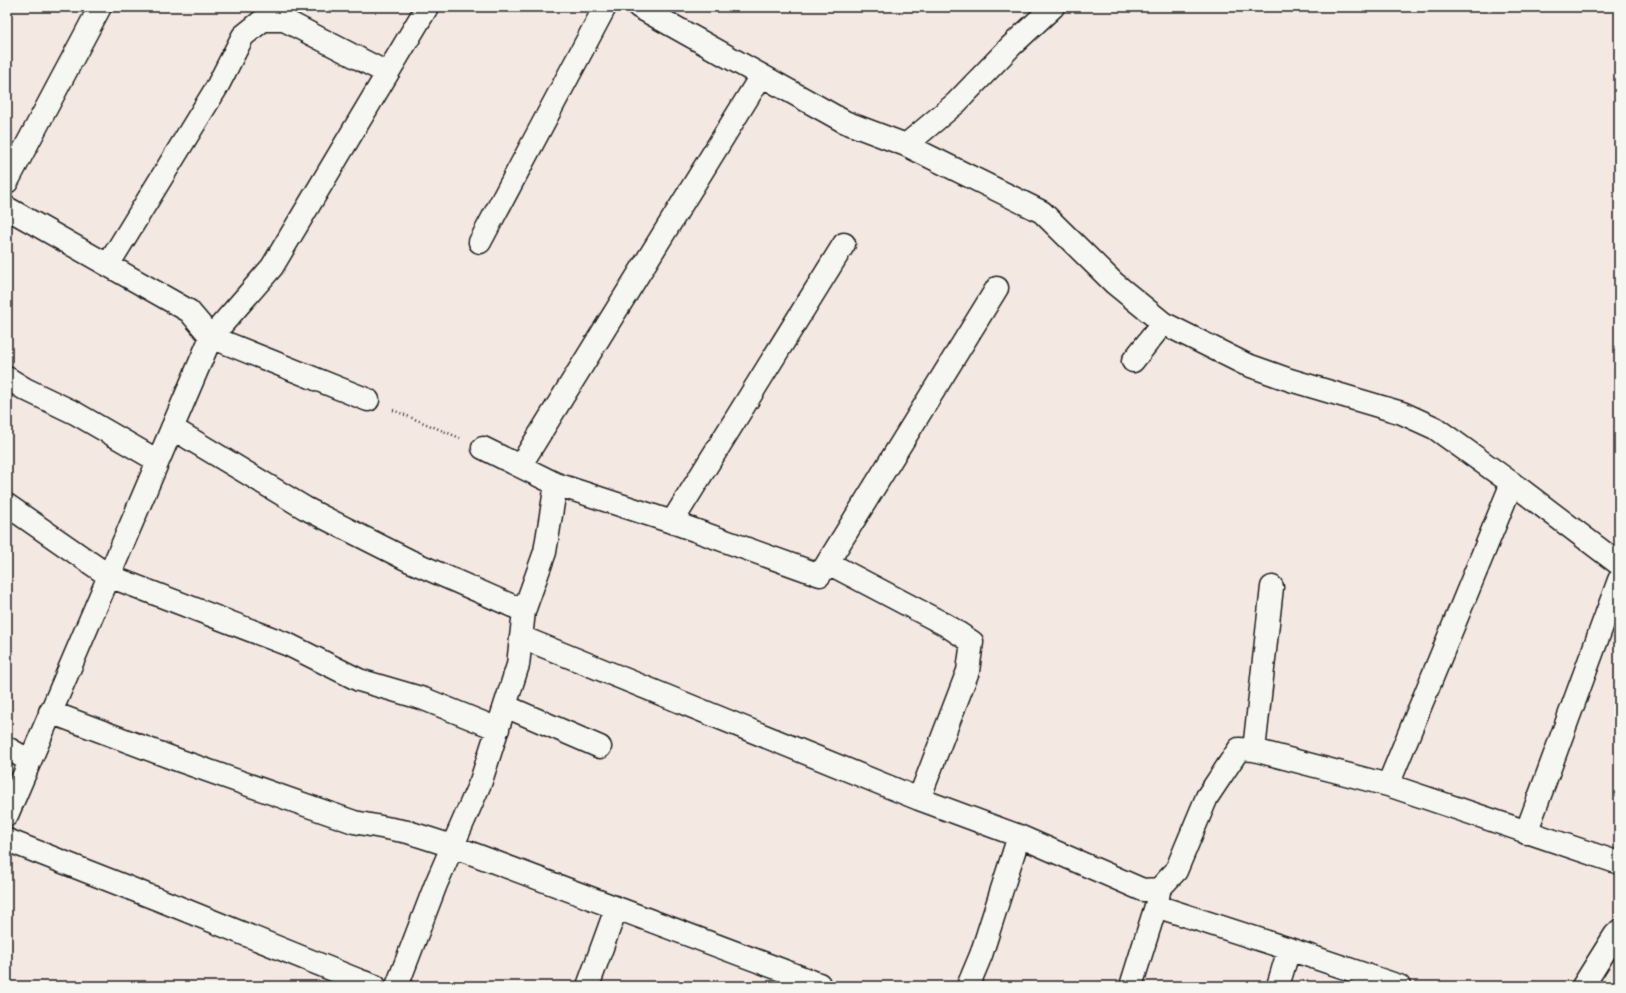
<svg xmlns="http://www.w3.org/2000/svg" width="1626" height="993" viewBox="0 0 1626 993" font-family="'Indie Flower',sans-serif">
  <rect width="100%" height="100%" fill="#f4e8e3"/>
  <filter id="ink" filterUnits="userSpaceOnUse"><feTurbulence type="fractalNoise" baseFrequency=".025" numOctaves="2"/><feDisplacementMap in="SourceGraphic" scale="8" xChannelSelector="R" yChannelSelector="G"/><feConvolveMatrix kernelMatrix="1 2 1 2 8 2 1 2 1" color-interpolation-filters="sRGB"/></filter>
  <g filter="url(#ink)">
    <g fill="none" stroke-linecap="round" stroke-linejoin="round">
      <g stroke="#1c1c1c" stroke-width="25">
        <path id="street" d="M 639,7 L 845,122 L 906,145 L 1042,212 L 1114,283 L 1163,323 L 1245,364 L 1290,380 L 1402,413 L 1435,428 L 1524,492 L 1619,564
          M 906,145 L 956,103 L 1011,46 L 1053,7
          M 7,182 L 100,7
          M 7,208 L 189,311 L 211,337 L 7,815
          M 480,242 L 605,7
          M 108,265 L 217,87 L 243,36 L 263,20 L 284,20 L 387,73
          M 1133,361 L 1163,323
          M 7,378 L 25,389 L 75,413 L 158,461
          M 368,400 L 211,337 L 272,267 L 427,7
          M 172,428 L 305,508 L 410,561 L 524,611
          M 520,466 L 761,76
          M 556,484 L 672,522 L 820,575 L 997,288
          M 7,505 L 109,576 L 289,645 L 359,680 L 424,699 L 498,729
          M 672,522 L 844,244
          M 828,563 L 946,625 L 972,642 L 968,671 L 919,799
          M 521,637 L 919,799 L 1019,836 L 1143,890 L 1159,889 L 1176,871 L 1207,797 L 1239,749 L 1254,750 L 1388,785 L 1619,863
          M 505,706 L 600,747
          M 50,712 L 175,759 L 354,822 L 408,832 L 452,846 L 819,984
          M 7,748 L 30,761
          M 1254,750 L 1272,587
          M 1388,785 L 1512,483
          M 1526,833 L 1619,580
          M 7,840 L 175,906 L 358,980 L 375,986
          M 1156,906 L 1289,949 L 1399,986
          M 397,986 L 436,884 L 481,781 L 518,665 L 524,611 L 545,552 L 556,484 L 483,448
          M 588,986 L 616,909
          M 968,986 L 981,955 L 1019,836
          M 1131,986 L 1156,906 L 1159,892
          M 1278,986 L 1289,949
          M 1583,986 L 1615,935 L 1619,931"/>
      </g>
      <path stroke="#1c1c1c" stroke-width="2.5" stroke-dasharray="1 3" stroke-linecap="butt" d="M 393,410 L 460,438"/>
      <use href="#street" stroke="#f6f6f2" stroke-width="22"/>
    </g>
  </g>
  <rect width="1626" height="993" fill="none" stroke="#f6f6f2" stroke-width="24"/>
  <rect x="12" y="12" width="1602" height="969" fill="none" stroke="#1c1c1c" stroke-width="1.5" filter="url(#ink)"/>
</svg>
